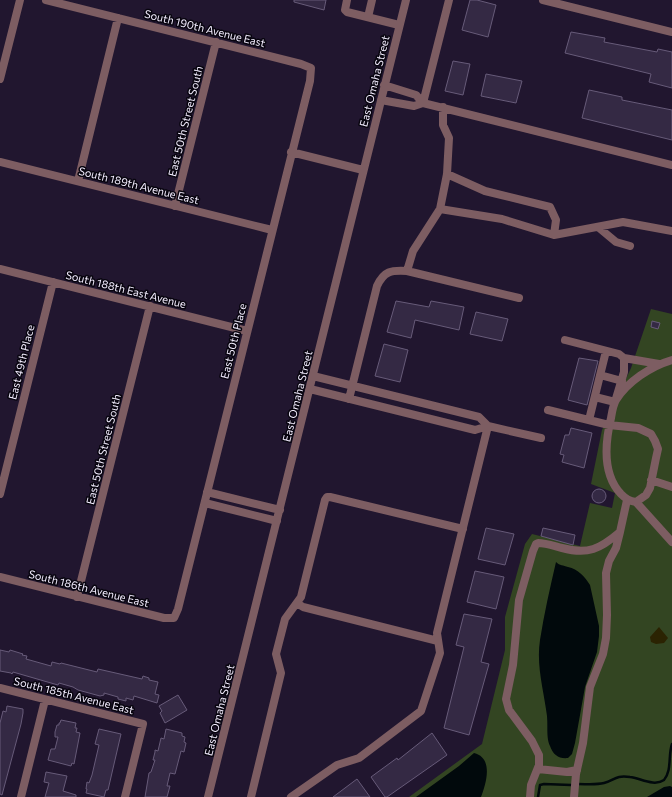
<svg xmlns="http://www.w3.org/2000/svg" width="672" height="797" viewBox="0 0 672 797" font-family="Commissioner,sans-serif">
  <rect width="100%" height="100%" fill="#21162f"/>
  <path fill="#334522" d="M 651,309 L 672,314 L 672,797 L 409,797 L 482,744 L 505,650 L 505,617 L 525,544 L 532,534 L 580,546 L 590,503 L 612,508 L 615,493 L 591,484 L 602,430 L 631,368 Z"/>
  <path fill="#2b2302" d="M 659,627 L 668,638 L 664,643 L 656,644 L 651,642 L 650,637 Z"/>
  <path fill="#01090c" d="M 556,562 C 560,566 563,565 568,567 C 578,569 585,577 590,585 L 599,626 L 599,636 L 597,652 L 585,687 L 575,743 L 572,754 L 568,758 C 559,759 553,755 550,746 C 546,738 548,726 547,716 C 544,691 536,666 540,640 C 544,614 550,588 556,562 Z
    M 474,753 C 494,758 486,784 481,797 L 416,797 L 459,766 Z
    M 670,786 L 672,787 L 672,797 L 647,797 L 664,787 Z"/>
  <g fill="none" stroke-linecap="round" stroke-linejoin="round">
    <path stroke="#01090c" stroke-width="2.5" d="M 578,784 C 587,784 596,785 604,783 C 615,780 615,775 630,777 C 640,778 654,787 664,780 C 672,771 668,755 672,744
      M 538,797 L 540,785 L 544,784 L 571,785"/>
  </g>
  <path fill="#342944" stroke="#675b79" d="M 294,0 L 326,0 L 324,10 L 294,2 Z
    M 470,0 L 477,0 L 496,5 L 488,37 L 462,30 Z
    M 571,32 L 605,38 L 604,42 L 657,52 L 658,49 L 672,52 L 672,88 L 649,82 L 651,74 L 565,53 Z
    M 453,61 L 470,64 L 463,95 L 445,91 Z
    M 486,74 L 522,81 L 516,103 L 481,96 Z
    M 589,90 L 622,97 L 622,100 L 672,110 L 672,140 L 582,118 Z
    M 396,301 L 429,307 L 431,301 L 464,307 L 459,330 L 415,320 L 411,338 L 387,332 Z
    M 476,312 L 508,319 L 502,341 L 470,334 Z
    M 652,321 L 660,323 L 658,329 L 651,327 Z
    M 384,344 L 408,350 L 400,382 L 375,376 Z
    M 579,358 L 598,361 L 587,405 L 568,400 Z
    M 571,428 L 592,433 L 584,468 L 562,462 L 564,455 L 560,454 L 565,435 L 569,435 Z
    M592 496a7 7 0 1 1 14 0a7 7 0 1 1-14 0Z
    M 486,528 L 514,534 L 505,565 L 478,559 Z
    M 543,528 L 575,535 L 573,545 L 541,536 Z
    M 475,571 L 504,577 L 496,609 L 467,602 Z
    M 464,614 L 492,619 L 481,662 L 489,664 L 469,735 L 444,728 L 464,647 L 456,645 Z
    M 0,650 L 9,652 L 10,650 L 23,654 L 22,655 L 27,656 L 26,659 L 51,666 L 52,662 L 60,664 L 61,663 L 97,672 L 98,669 L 142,679 L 143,676 L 149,678 L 149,680 L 158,682 L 155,694 L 159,695 L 157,703 L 134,696 L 133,700 L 126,698 L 126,701 L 118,699 L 118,697 L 104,693 L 104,695 L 100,696 L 78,690 L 73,687 L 59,683 L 58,685 L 51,683 L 13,672 L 12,674 L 11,673 L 0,671 Z
    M 178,695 L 187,710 L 165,723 L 160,713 L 162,711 L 159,706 Z
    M 7,706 L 23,709 L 23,713 L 21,724 L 2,795 L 0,794 L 0,723 L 3,711 L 6,712 Z
    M 61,720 L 76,723 L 75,728 L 77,728 L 76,732 L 80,733 L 74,764 L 72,763 L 71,766 L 48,760 L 51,749 L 55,749 L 58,737 L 55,737 L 55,732 L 57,725 L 59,725 L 59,723 L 60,723 Z
    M 99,729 L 121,734 L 108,790 L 106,790 L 104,797 L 86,793 L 87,789 L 86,789 L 87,782 L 89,783 L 92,775 L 99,745 L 95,744 Z
    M 166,729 L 182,733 L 182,736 L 185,737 L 184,742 L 186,743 L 184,752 L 181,751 L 175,774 L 170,773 L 167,786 L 170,786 L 167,797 L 145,797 L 149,773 L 151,772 L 155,760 L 153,760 L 155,752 L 155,750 L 158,751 L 161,738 L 164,739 Z
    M 432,733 L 447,755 L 387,797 L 385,797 L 371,777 L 397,758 L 398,760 Z
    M 46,772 L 67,776 L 63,791 L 76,795 L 76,797 L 45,797 L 49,783 L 44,782 Z
    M 357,779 L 370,797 L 333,797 Z"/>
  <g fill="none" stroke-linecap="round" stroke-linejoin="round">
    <path stroke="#7d5d62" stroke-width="8" d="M 347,0 L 345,10 L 347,12 L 399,25
      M 543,0 L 672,32
      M 368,17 L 372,0
      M 0,79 L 20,0
      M 384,85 L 416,95 L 423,103
      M 381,100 L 414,106 L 423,103 L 672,165
      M 423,103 L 449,0
      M 291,152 L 363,170
      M 0,162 L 272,230
      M 447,174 L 485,191 L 550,207 L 556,220 L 554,235
      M 78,181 L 118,18
      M 175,206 L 216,42
      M 440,209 L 502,219 L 554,235 L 623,222 L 672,231
      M 598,227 L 616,242 L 630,246
      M 0,269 L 247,331
      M 407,271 L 413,251 L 440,209 L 447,174 L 449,138 L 443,125 L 443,107
      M 565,340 L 619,354 L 624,358 L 624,372 L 615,402 L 595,397
      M 624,358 L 659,364
      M 600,375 L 622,381
      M 310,389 L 475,430 L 488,426 L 541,438
      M 349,399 L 377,286 C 384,271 391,270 407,271 L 519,298
      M 548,410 L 609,425 L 638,428 L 651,434 L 655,441 L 658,449 L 656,458 L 650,488 L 646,495 L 636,502 C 629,501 626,499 621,494 C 602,474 605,443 611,418 C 612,412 613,405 616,400 C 627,382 651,366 672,360
      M 589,420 L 606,351
      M 651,480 L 672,487
      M 207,492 L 280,510
      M 0,494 L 53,282
      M 636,502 L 672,542
      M 205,503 L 277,521
      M 0,577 L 164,618 L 174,618 L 178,609 L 310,81 L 311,68 L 301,64 L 46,0
      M 77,597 L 150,306
      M 297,603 L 303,607 L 438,641
      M 0,688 L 143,724 L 125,797
      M 538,769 L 567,772 L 577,770
      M 21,797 L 45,700
      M 208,797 L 406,0
      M 251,797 L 281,673 L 276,654 L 285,619 L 301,597 L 325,500 L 327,497 L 330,497 L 463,529
      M 291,797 L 337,765 L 359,758 L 421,711 L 440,653 L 437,633 L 488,426 L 479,417 L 313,376
      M 530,797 L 531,785 L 539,765 L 539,755 L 532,741 L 509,710 L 506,699 L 513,665 L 519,600 L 533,551 L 536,544 L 538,543 C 546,543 554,546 562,548 C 588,555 600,549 620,532 L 627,500
      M 574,797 L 576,774 L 583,743 L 590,687 L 603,654 L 606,638 L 607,615 L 606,573 L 609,561 L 616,548 L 620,532"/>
  </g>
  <g text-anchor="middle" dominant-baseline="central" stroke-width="3" stroke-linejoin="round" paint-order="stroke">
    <g font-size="11" fill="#f2ecfe" stroke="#08050f">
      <text transform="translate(205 28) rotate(14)">South 190th Avenue East</text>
      <text transform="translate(374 81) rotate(-76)">East Omaha Street</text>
      <text transform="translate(185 121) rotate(-76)">East 50th Street South</text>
      <text transform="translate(139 185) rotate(14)">South 189th Avenue East</text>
      <text transform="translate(126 289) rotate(14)">South 188th East Avenue</text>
      <text transform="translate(233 341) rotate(-76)">East 50th Place</text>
      <text transform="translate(21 362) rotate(-76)">East 49th Place</text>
      <text transform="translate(297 396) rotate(-76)">East Omaha Street</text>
      <text transform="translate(103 449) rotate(-76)">East 50th Street South</text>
      <text transform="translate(89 588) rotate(14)">South 186th Avenue East</text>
      <text transform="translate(74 695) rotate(14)">South 185th Avenue East</text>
      <text transform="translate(219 710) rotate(-76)">East Omaha Street</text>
    </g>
  </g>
</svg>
